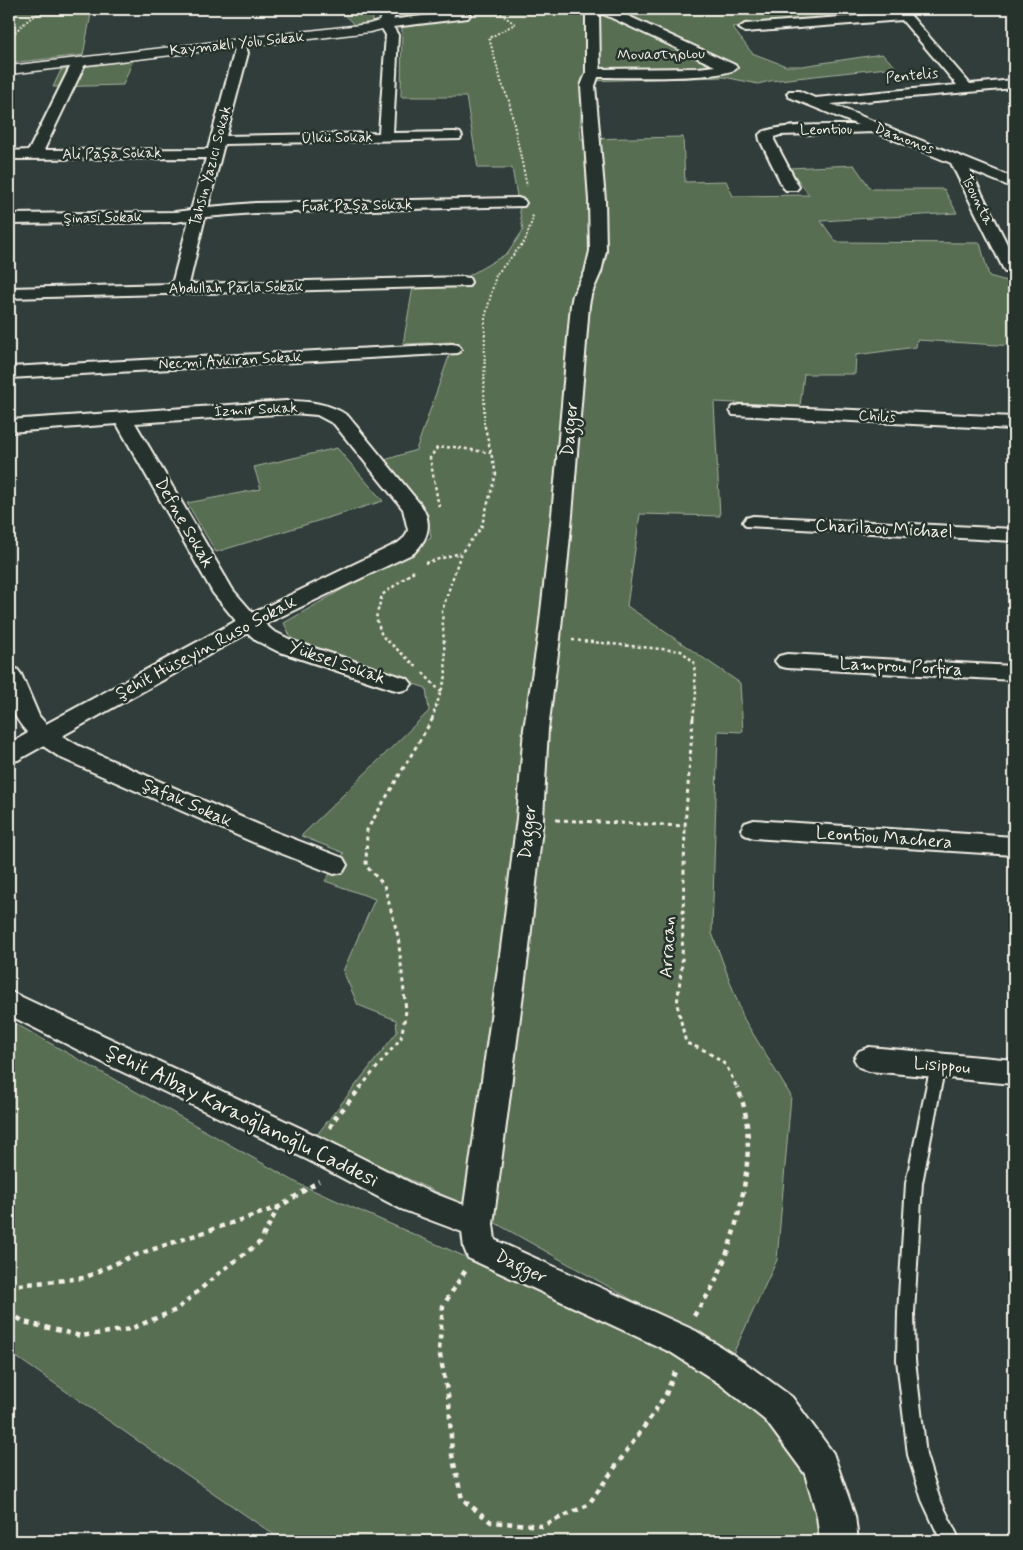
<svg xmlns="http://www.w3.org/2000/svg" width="1023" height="1550" viewBox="0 0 1023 1550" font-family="Mynerve,sans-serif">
  <rect width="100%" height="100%" fill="#303d3b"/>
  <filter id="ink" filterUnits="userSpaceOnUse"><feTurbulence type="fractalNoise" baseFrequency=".02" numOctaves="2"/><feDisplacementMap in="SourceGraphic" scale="10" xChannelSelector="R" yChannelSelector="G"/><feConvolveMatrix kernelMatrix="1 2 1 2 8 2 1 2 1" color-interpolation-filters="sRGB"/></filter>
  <g filter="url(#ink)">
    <path fill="#586e53" stroke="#a6b09e" d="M 9,9 L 92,9 L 83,55 L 9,63 Z
      M 339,9 L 375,9 L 372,22 L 354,25 Z
      M 399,9 L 823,9 L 833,19 L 732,27 L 752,53 L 786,66 L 802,66 L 882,54 L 896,67 L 770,81 L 758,84 L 724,77 L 584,81 L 580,126 L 581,139 L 683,137 L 685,182 L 726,181 L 733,196 L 809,195 L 789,168 L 854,165 L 871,189 L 944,189 L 957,213 L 821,221 L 836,242 L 980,243 L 989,276 L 1014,283 L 1014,346 L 917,340 L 916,347 L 856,355 L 855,374 L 804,374 L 800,406 L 714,402 L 720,516 L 640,514 L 627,606 L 740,683 L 743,732 L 718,731 L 712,933 L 744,1019 L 791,1096 L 777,1260 L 732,1356 L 458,1202 L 316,1136 L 397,1032 L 396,1020 L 358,1005 L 343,971 L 375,899 L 325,881 L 344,853 L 301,836 L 429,711 L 426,688 L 294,644 L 284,623 L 431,538 L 428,515 L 385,460 L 416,450 L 454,342 L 403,344 L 413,287 L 465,278 L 508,253 L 523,230 L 512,168 L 478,168 L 466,97 L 401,97 L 402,27 L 421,23 L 396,21 Z
      M 133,60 L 123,85 L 53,87 L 61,70 Z
      M 337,448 L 383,501 L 216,552 L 187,503 L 261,489 L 254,467 Z
      M 9,1020 L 301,1185 L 592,1312 L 733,1386 L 811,1471 L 824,1541 L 283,1541 L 9,1352 Z"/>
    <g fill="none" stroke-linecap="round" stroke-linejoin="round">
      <g stroke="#f4f1e8" stroke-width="4">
        <path id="service" d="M 938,1059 L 943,1061 L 945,1065 L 922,1183 L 914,1313 L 915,1360 L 926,1455 L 939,1497 L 960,1541 L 941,1541 L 922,1500 L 908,1455 L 897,1360 L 898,1313 L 906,1183 L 931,1065 L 933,1061 Z"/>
      </g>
      <g stroke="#f4f1e8" stroke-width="4">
        <path id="minor" d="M 586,9 L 613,9 L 735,65 L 737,68 C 727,80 619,77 598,77 L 595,86 L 605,200 L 606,251 L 601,272 L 591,295 L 589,305 L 572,515 L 560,638 L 548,729 L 543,818 L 529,948 L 493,1224 L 495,1240 L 696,1331 L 744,1362 L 792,1397 L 833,1453 L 855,1516 L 858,1541 L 820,1541 L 817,1516 L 805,1474 L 766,1421 L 720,1384 L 672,1353 L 468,1258 L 464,1248 L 462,1232 L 401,1209 L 308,1160 L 108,1065 L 9,1015 L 9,991 L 330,1142 L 423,1189 L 464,1205 L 501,948 L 517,818 L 524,729 L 538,638 L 552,515 L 571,305 L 573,295 L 585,272 L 590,251 L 589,200 L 581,86 L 586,73 ZM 599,12 L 715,66 L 698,68 L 600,69 Z
          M 893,9 L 905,9 L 970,84 L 1014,80 L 1014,88 L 831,104 L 1014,178 L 1014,188 L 970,170 L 1014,258 L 1014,272 L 1005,272 L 1003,268 L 951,163 L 875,132 L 780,135 L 774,137 L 774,140 L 799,187 L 796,190 L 786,190 L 783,187 L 760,140 L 759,135 C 768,123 840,125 858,125 L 789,97 L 787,94 L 789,91 L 799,91 L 815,98 L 957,85 L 902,20 L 745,32 L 739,28 L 745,24 L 896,13 Z
          M 464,11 L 470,15 L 468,18 L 393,27 L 398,35 L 393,133 L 455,132 L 460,133 L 462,136 L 460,139 L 224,144 L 208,207 L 255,203 L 518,198 L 524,200 L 526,203 L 524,206 L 255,213 L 205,217 L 189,284 L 463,277 L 469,278 L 471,282 L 469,286 L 9,298 L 9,288 L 172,284 L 189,220 L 175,222 L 9,224 L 9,214 L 175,212 L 191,210 L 206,158 L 9,159 L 9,151 L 29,150 L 74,59 L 84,59 L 86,62 L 44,150 L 208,149 L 234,53 L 233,44 L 239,40 L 245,44 L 248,53 L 226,136 L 379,133 L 386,35 L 379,24 L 381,21 Z
          M 452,344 L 458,345 L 461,349 L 458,353 L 9,378 L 9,367 Z
          M 286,401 C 308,401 330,403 348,416 L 420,504 C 433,522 429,538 414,553 L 265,624 L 273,631 L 293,641 L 408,679 L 412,684 L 408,689 L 400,691 L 392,689 L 277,651 L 257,641 L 248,633 L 62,736 L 79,746 L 273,831 L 343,858 L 347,865 L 343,872 L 334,874 L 255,843 L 61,758 L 43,746 L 18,760 L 9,762 L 9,744 L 28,733 C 7,711 9,695 9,667 L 17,669 L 21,674 L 39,716 L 46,724 L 236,621 L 213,593 L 117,424 L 9,432 L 9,420 ZM 293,413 L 317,415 L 334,424 L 403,509 L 408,530 L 405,537 L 398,543 L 253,613 L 233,590 L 135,423 Z
          M 740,405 L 1014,417 L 1014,429 L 733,415 L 730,411 L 733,407 Z
          M 753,516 L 1014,529 L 1014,541 L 746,526 L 743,522 L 746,518 Z
          M 787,654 L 1014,666 L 1014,680 L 787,668 L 779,666 L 775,661 L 779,656 Z
          M 754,820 L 1014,837 L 1014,855 L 754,838 L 745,835 L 741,829 L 745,823 Z
          M 869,1047 L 1014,1060 L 1014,1084 L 869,1071 L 859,1067 L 854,1059 L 859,1051 Z"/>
      </g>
      <g stroke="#f4f1e8" stroke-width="3">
        <path id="tertiary" d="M 384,9 L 398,9 L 390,27 L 370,32 L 9,74 L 9,66 L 369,24 L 379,21 Z"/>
      </g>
      <path stroke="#f4f1e8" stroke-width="2" stroke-dasharray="2 2" stroke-linecap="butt" d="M 494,9 L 515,24 L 489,38 L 502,84 L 509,101 L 527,186
        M 482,12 L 496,11
        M 9,38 C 32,15 34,13 66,9
        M 484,424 L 485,318 L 496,275 L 525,241 L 533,218 L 532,214"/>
      <path stroke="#f4f1e8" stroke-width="2.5" stroke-dasharray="3 3" stroke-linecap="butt" d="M 439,507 L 430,458 L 437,448 L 454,447 L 491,453
        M 425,563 L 460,553
        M 414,571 L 382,595 L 376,618 L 382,636 L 418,668
        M 572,640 L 681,651 L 694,662 L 696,695 L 693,719
        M 423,673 L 441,692
        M 432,719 L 446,676 L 442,611 L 461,553 L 481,528 L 496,474 L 484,423"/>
      <path stroke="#f4f1e8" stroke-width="3" stroke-dasharray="4 4" stroke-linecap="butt" d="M 693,718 L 685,826 L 682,964 L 677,1004 L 686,1043 L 706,1051 L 726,1065 L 737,1088
        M 556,820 L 685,826
        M 360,1088 L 401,1038 L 406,1011 L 398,936 L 384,885 L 366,866 L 367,830 L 433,718"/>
      <path stroke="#f4f1e8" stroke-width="4.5" stroke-dasharray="5 5" stroke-linecap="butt" d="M 330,1128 L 333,1121 L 361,1087
        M 465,1271 L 443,1306 L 439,1350 L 449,1401 L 452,1455 L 462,1499 L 491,1522 L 542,1526 L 588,1505 L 651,1417 L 666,1394 L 675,1372
        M 9,1286 L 84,1278 L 130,1257 L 279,1207 L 319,1181
        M 9,1312 L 24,1322 L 81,1336 L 130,1329 L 176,1310 L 218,1274 L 260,1242 L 278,1208
        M 694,1316 C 701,1304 710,1293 716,1280 C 739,1229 762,1139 737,1087"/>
      <use href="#service" fill="#26332d" fill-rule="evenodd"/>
      <use href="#minor" fill="#26332d" fill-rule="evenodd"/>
      <use href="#tertiary" fill="#26332d" fill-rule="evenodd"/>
    </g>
  </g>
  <g text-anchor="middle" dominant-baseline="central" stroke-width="5" stroke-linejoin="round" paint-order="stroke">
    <g font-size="15" fill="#f4f1e8" stroke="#26332d">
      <text transform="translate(237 44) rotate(-6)">Kaymaklı Yolu Sokak</text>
      <text transform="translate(661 55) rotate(-1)">Μοναστηριου</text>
      <text transform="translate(912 76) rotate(-6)">Pentelis</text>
      <text transform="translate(826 130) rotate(-1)">Leontiou</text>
      <text transform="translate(337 138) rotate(-1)">Ülkü Sokak</text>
      <text transform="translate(904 139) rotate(21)">Damonos</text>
      <text transform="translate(112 154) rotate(-1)">Ali Paşa Sokak</text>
      <text transform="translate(211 166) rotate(-75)">Tahsın Yazıcı Sokak</text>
      <text transform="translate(977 200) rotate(63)">Tsounta</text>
      <text transform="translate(357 206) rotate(-1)">Fuat Paşa Sokak</text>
      <text transform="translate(103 218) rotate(-1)">Şinasi Sokak</text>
      <text transform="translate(236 288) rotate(-1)">Abdullah Parla Sokak</text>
      <text transform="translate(230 361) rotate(-3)">Necmi Avkıran Sokak</text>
      <text transform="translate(256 410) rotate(-3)">İzmir Sokak</text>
      <text transform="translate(877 417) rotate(3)">Chilis</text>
    </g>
    <g font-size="18" fill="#f4f1e8" stroke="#26332d">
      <text transform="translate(570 429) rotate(-85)">Dagger</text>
      <text transform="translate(184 523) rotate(60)">Defne Sokak</text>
      <text transform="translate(884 529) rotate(3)">Charilaou Michael</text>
      <text transform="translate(206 648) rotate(-28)">Şehit Hüseyin Ruso Sokak</text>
      <text transform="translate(337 663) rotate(19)">Yüksel Sokak</text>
      <text transform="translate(901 667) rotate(3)">Lamprou Porfira</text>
      <text transform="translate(187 803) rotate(24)">Şafak Sokak</text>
      <text transform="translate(528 832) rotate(-84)">Dagger</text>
      <text transform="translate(884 838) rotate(4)">Leontiou Machera</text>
      <text transform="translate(668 947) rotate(-87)">Arracan</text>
      <text transform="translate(942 1066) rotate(5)">Lisippou</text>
      <text transform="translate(521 1267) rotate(26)">Dagger</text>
    </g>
    <g font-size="21" fill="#f4f1e8" stroke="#26332d">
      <text transform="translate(242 1116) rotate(26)">Şehit Albay Karaoğlanoğlu Caddesi</text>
    </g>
  </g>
  <rect width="1023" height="1550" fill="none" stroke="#26332d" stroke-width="30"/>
  <rect x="15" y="15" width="993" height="1520" fill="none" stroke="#f4f1e8" stroke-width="2" filter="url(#ink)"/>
</svg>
